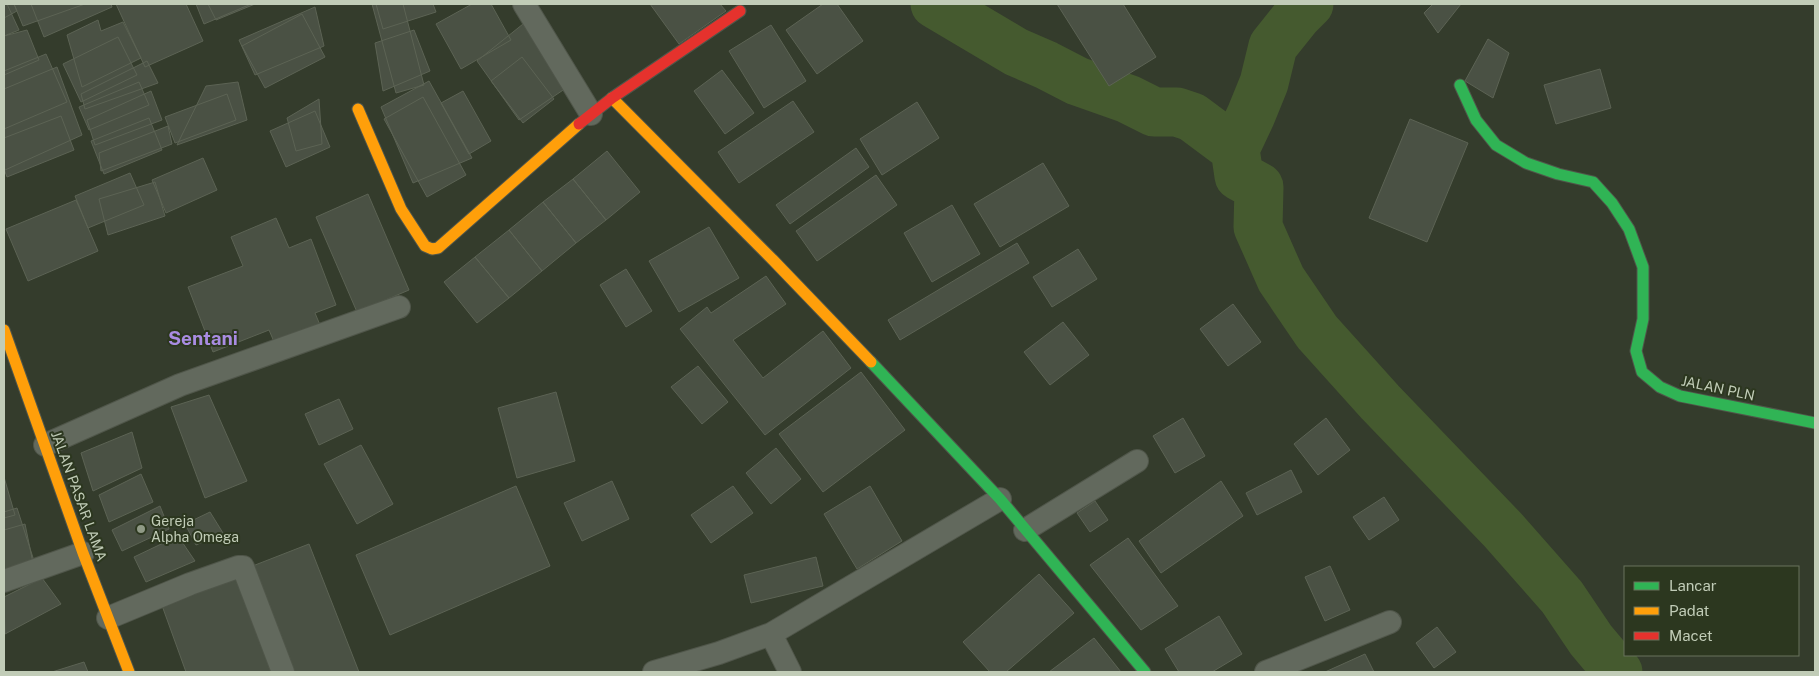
<svg xmlns="http://www.w3.org/2000/svg" width="1819" height="676" viewBox="0 0 1819 676" font-family="'Public Sans',sans-serif">
  <rect width="100%" height="100%" fill="#343c2c"/>
  <g fill="none" stroke-linecap="round" stroke-linejoin="round">
    <path stroke="#455a2f" stroke-width="49" d="M 935,4 L 1016,52 L 1046,65 L 1077,81 L 1128,99 L 1154,112 L 1177,112 L 1192,117 L 1235,149
      M 1309,4 L 1297,16 L 1273,46 L 1264,83 L 1251,115 L 1235,149 L 1239,176 L 1259,187 L 1258,227 L 1281,279 L 1317,332 L 1380,402 L 1503,530 L 1562,597 L 1591,640 L 1618,672"/>
  </g>
  <path fill="#4a5144" stroke="#5c6354" d="M 4,4 L 7,4 L 19,30 L 4,36 Z
    M 4,4 L 14,4 L 17,11 L 4,18 Z
    M 14,4 L 85,4 L 23,26 Z
    M 31,4 L 111,4 L 112,7 L 44,37 Z
    M 116,4 L 186,4 L 203,41 L 145,67 Z
    M 196,4 L 251,4 L 204,24 Z
    M 208,4 L 255,4 L 216,20 Z
    M 372,4 L 403,4 L 424,85 L 396,93 Z
    M 376,4 L 433,4 L 436,12 L 383,29 Z
    M 472,4 L 491,4 L 511,40 L 461,69 L 436,24 Z
    M 650,4 L 720,4 L 726,11 L 679,44 Z
    M 823,4 L 837,4 L 863,41 L 817,74 L 786,30 Z
    M 1057,4 L 1123,4 L 1156,57 L 1109,86 Z
    M 1433,4 L 1461,4 L 1438,33 L 1424,13 Z
    M 315,7 L 324,46 L 255,75 L 239,40 Z
    M 302,14 L 325,57 L 265,88 L 242,46 Z
    M 98,20 L 101,31 L 123,22 L 141,58 L 82,87 L 67,35 Z
    M 523,24 L 572,84 L 519,120 L 477,61 Z
    M 771,25 L 806,81 L 764,108 L 729,51 Z
    M 27,30 L 39,60 L 4,75 L 4,36 Z
    M 414,30 L 430,71 L 383,91 L 375,43 Z
    M 118,37 L 137,75 L 81,102 L 63,64 Z
    M 1488,39 L 1509,53 L 1493,98 L 1465,81 Z
    M 46,54 L 67,102 L 4,129 L 4,71 Z
    M 522,57 L 554,99 L 523,123 L 491,81 Z
    M 147,61 L 158,83 L 85,109 L 81,94 Z
    M 57,67 L 82,135 L 5,170 L 4,166 L 4,89 Z
    M 1600,69 L 1611,108 L 1556,124 L 1544,85 Z
    M 722,70 L 754,113 L 725,134 L 694,91 Z
    M 429,81 L 472,158 L 413,183 L 381,107 Z
    M 139,82 L 149,105 L 89,130 L 79,107 Z
    M 238,82 L 247,120 L 177,145 L 206,86 Z
    M 151,91 L 162,120 L 95,145 L 87,120 Z
    M 463,91 L 491,141 L 469,154 L 441,103 Z
    M 227,94 L 236,120 L 175,143 L 165,117 Z
    M 423,97 L 466,175 L 427,197 L 384,119 Z
    M 319,99 L 322,144 L 296,151 L 287,118 Z
    M 793,101 L 814,132 L 739,183 L 718,152 Z
    M 917,102 L 939,138 L 882,175 L 860,139 Z
    M 315,111 L 330,147 L 286,167 L 270,131 Z
    M 61,116 L 74,150 L 7,177 L 4,169 L 4,138 Z
    M 149,118 L 162,150 L 104,174 L 91,141 Z
    M 1410,119 L 1468,143 L 1427,242 L 1369,218 Z
    M 168,126 L 172,144 L 101,171 L 99,153 Z
    M 856,148 L 869,167 L 790,224 L 776,205 Z
    M 607,151 L 640,192 L 606,220 L 573,179 Z
    M 203,158 L 217,190 L 166,213 L 152,180 Z
    M 1043,163 L 1069,206 L 1000,247 L 974,204 Z
    M 130,173 L 144,205 L 88,228 L 75,196 Z
    M 876,175 L 897,205 L 817,261 L 796,231 Z
    M 573,179 L 606,220 L 576,243 L 543,202 Z
    M 155,182 L 165,216 L 108,235 L 99,199 Z
    M 368,194 L 409,290 L 357,312 L 316,217 Z
    M 76,200 L 98,251 L 28,281 L 6,229 Z
    M 543,202 L 576,243 L 542,271 L 509,230 Z
    M 952,205 L 980,254 L 932,282 L 904,233 Z
    M 276,218 L 289,248 L 311,239 L 336,305 L 315,313 L 320,325 L 275,344 L 269,330 L 213,352 L 188,287 L 243,266 L 231,237 Z
    M 709,227 L 739,278 L 679,312 L 649,261 Z
    M 509,230 L 542,271 L 509,298 L 475,257 Z
    M 1017,243 L 1029,263 L 900,340 L 888,320 Z
    M 1078,249 L 1097,279 L 1052,307 L 1033,277 Z
    M 475,257 L 509,298 L 477,323 L 444,282 Z
    M 626,269 L 652,311 L 626,327 L 600,285 Z
    M 766,276 L 786,304 L 733,340 L 763,378 L 823,331 L 851,368 L 765,435 L 680,329 L 707,307 L 711,313 Z
    M 1233,304 L 1261,342 L 1228,366 L 1200,329 Z
    M 1063,322 L 1089,355 L 1050,385 L 1024,352 Z
    M 698,366 L 728,402 L 702,424 L 671,387 Z
    M 861,372 L 905,430 L 823,492 L 779,434 Z
    M 556,392 L 575,461 L 517,478 L 498,408 Z
    M 209,395 L 247,481 L 205,498 L 171,407 Z
    M 339,399 L 353,429 L 319,445 L 305,414 Z
    M 1183,418 L 1205,456 L 1175,473 L 1153,436 Z
    M 1326,418 L 1350,450 L 1318,475 L 1294,444 Z
    M 132,432 L 142,468 L 93,491 L 81,453 Z
    M 361,445 L 393,504 L 357,524 L 324,464 Z
    M 776,448 L 801,479 L 771,504 L 746,473 Z
    M 1291,470 L 1302,492 L 1257,515 L 1246,493 Z
    M 141,474 L 153,502 L 109,522 L 99,495 Z
    M 4,477 L 15,515 L 4,518 Z
    M 612,481 L 629,519 L 582,541 L 564,503 Z
    M 1221,481 L 1243,516 L 1161,573 L 1139,541 Z
    M 516,486 L 550,566 L 390,635 L 356,555 Z
    M 733,486 L 753,513 L 711,543 L 691,515 Z
    M 870,486 L 902,541 L 857,569 L 824,514 Z
    M 1384,497 L 1399,520 L 1369,540 L 1353,517 Z
    M 1095,501 L 1108,520 L 1090,532 L 1077,513 Z
    M 160,506 L 169,529 L 122,551 L 112,530 Z
    M 17,508 L 36,567 L 4,578 L 4,512 Z
    M 210,512 L 223,533 L 196,545 L 185,524 Z
    M 25,524 L 33,563 L 4,573 L 4,530 Z
    M 178,536 L 195,561 L 146,582 L 134,557 Z
    M 1128,538 L 1178,606 L 1141,630 L 1090,565 Z
    M 309,544 L 359,672 L 290,672 L 250,567 Z
    M 816,557 L 823,586 L 751,603 L 744,575 Z
    M 1330,566 L 1350,610 L 1325,621 L 1305,577 Z
    M 235,573 L 271,672 L 186,672 L 160,600 Z
    M 1039,574 L 1074,613 L 1006,672 L 990,672 L 963,642 Z
    M 42,578 L 61,604 L 5,634 L 4,597 Z
    M 1219,616 L 1242,654 L 1212,672 L 1179,672 L 1165,649 Z
    M 1437,627 L 1456,652 L 1434,668 L 1416,643 Z
    M 1094,638 L 1121,672 L 1049,672 Z
    M 1365,654 L 1374,672 L 1325,672 Z
    M 84,662 L 88,672 L 52,672 Z"/>
  <g fill="none" stroke-linecap="round" stroke-linejoin="round">
    <g stroke="#50564a" stroke-width="24">
      <path id="street" d="M 524,4 L 591,114
        M 45,445 L 180,385 L 399,307
        M 1025,530 L 1137,461
        M 4,581 L 83,553
        M 108,618 L 190,584 L 238,567 L 243,567 L 283,672
        M 771,634 L 790,672
        M 654,672 L 719,653 L 771,634 L 1000,499
        M 1266,672 L 1390,622"/>
    </g>
    <g stroke="#50564a" stroke-width="13">
      <path id="fast" d="M 1460,85 L 1476,120 L 1496,145 L 1526,163 L 1558,174 L 1593,182 L 1612,203 L 1629,229 L 1643,267 L 1643,319 L 1636,351 L 1642,372 L 1660,387 L 1680,396 L 1815,423
        M 871,362 L 1000,499 L 1145,672"/>
    </g>
    <g stroke="#50564a" stroke-width="13">
      <path id="slow" d="M 612,98 L 773,260 L 871,362
        M 358,109 L 401,209 L 425,246 L 432,249 L 438,248 L 579,124
        M 4,330 L 83,553 L 129,672"/>
    </g>
    <g stroke="#50564a" stroke-width="13">
      <path id="jam" d="M 579,124 L 612,98 L 740,11"/>
    </g>
    <use href="#street" stroke="#62695d" stroke-width="22"/>
    <use href="#fast" stroke="#30b455" stroke-width="11"/>
    <use href="#slow" stroke="#ff9f0a" stroke-width="11"/>
    <use href="#jam" stroke="#e5322d" stroke-width="11"/>
  </g>
  <circle fill="#909a86" stroke="#2c371f" stroke-width="2" cx="141" cy="529" r="5"/>
  <g text-anchor="middle" dominant-baseline="central" stroke-width="4" stroke-linejoin="round" paint-order="stroke">
    <g font-size="14" fill="#c1ccb7" stroke="#2c371f">
      <text transform="translate(1718 388) rotate(12)">JALAN PLN</text>
      <text transform="translate(79 496) rotate(70)">JALAN PASAR LAMA</text>
    </g>
    <g font-size="14" fill="#c1ccb7" stroke="#2c371f" text-anchor="start">
      <text x="151" y="521">Gereja<tspan x="151" dy="16">Alpha Omega</tspan></text>
    </g>
    <g font-size="19" font-weight="bold" fill="#a98ce2" stroke="#2c371f">
      <text x="203" y="338">Sentani</text>
    </g>
  </g>
  <rect width="1819" height="676" fill="none" stroke="#c1ccb7" stroke-width="10"/>
  <rect x="1624" y="566" width="175" height="90" fill="#2c371f" stroke="#68735c"/>
  <rect x="1634" y="582" width="25" height="8" fill="#30b455" stroke="#68735c"/>
  <text x="1669" y="591" font-size="15" fill="#c1ccb7">Lancar</text>
  <rect x="1634" y="607" width="25" height="8" fill="#ff9f0a" stroke="#68735c"/>
  <text x="1669" y="616" font-size="15" fill="#c1ccb7">Padat</text>
  <rect x="1634" y="632" width="25" height="8" fill="#e5322d" stroke="#68735c"/>
  <text x="1669" y="641" font-size="15" fill="#c1ccb7">Macet</text>
</svg>
